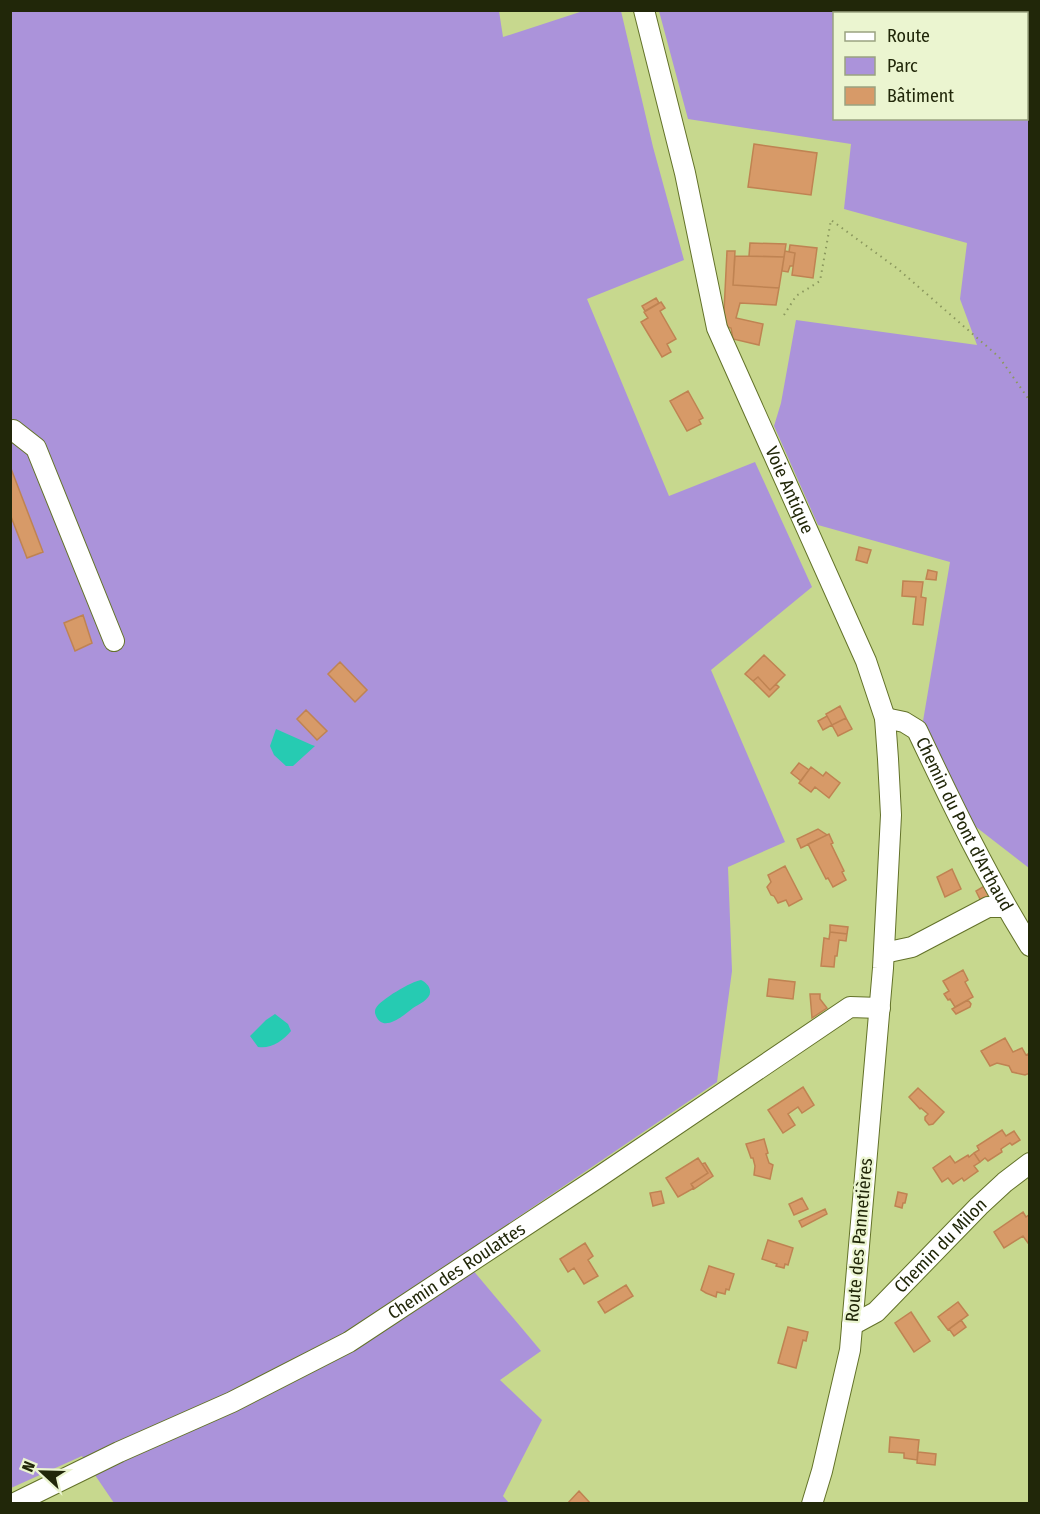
<svg xmlns="http://www.w3.org/2000/svg" width="1040" height="1514" viewBox="0 0 1040 1514" font-family="'Fira Sans Condensed',sans-serif">
  <rect width="100%" height="100%" fill="#c7d88e"/>
  <path fill="#ab93da" fill-rule="evenodd" d="M 10,11 L 499,11 L 503,37 L 583,11 L 621,11 L 653,147 L 684,260 L 587,299 L 669,496 L 755,462 L 812,587 L 711,670 L 785,842 L 728,867 L 732,971 L 717,1082 L 461,1256 L 541,1351 L 500,1380 L 542,1420 L 503,1496 L 509,1503 L 114,1503 L 82,1456 L 11,1488 Z
    M 659,11 L 1029,11 L 1029,868 L 976,827 L 922,727 L 950,562 L 818,525 L 774,426 L 781,403 L 796,320 L 977,345 L 960,299 L 967,243 L 844,209 L 851,144 L 688,119 ZM 834,14 L 1026,14 L 1026,118 L 834,118 Z"/>
  <path fill="#26cbb2" d="M 276,729 L 312,745 L 315,746 L 293,766 L 286,766 L 274,755 L 270,746 Z
    M 421,980 C 425,982 430,986 430,991 C 431,999 419,1004 413,1008 C 403,1016 381,1035 375,1013 C 375,1011 375,1009 376,1008 C 380,1000 412,981 421,980 Z
    M 275,1014 L 288,1024 L 291,1031 C 283,1041 271,1049 258,1047 L 250,1036 L 266,1020 Z"/>
  <path fill="#d79a68" stroke="#bf8352" stroke-width="1.5" d="M 754,144 L 817,153 L 811,195 L 748,187 Z
    M 750,243 L 786,244 L 784,257 L 749,256 Z
    M 790,245 L 817,248 L 813,278 L 792,275 L 795,253 L 789,252 Z
    M 727,251 L 735,251 L 733,285 L 779,288 L 776,305 L 740,303 L 736,318 L 763,324 L 759,345 L 733,339 L 731,328 L 727,327 L 724,312 Z
    M 785,251 L 795,253 L 793,266 L 790,266 L 788,272 L 782,271 Z
    M 735,256 L 784,257 L 779,288 L 733,285 Z
    M 656,298 L 659,303 L 645,311 L 642,306 Z
    M 661,302 L 665,308 L 660,311 L 676,339 L 667,344 L 671,352 L 662,357 L 641,322 L 648,318 L 644,312 Z
    M 688,391 L 703,418 L 699,420 L 701,424 L 687,431 L 670,401 Z
    M 10,466 L 43,552 L 27,558 L 10,514 Z
    M 859,547 L 871,550 L 867,563 L 856,560 Z
    M 928,570 L 937,572 L 936,580 L 926,579 Z
    M 903,581 L 923,582 L 921,597 L 926,598 L 923,625 L 913,624 L 916,597 L 902,596 Z
    M 83,615 L 92,643 L 75,651 L 64,623 Z
    M 764,655 L 785,675 L 770,690 L 758,677 L 753,681 L 745,674 Z
    M 340,662 L 367,690 L 355,702 L 328,674 Z
    M 758,677 L 770,690 L 776,684 L 779,687 L 769,697 L 753,681 Z
    M 840,706 L 846,718 L 832,725 L 826,714 Z
    M 306,710 L 327,731 L 317,740 L 297,719 Z
    M 827,716 L 832,725 L 823,730 L 818,721 Z
    M 846,718 L 852,729 L 838,736 L 832,725 Z
    M 799,763 L 809,770 L 801,781 L 791,773 Z
    M 811,767 L 823,776 L 826,772 L 840,783 L 829,798 L 815,787 L 811,792 L 799,783 Z
    M 818,829 L 827,835 L 801,848 L 797,839 Z
    M 829,834 L 833,843 L 831,844 L 844,871 L 842,872 L 846,880 L 833,887 L 828,878 L 826,879 L 808,844 Z
    M 785,866 L 802,899 L 789,906 L 786,900 L 778,903 L 774,896 L 771,895 L 767,887 L 771,882 L 768,875 Z
    M 952,869 L 961,889 L 945,897 L 937,877 Z
    M 986,885 L 992,896 L 981,901 L 976,891 Z
    M 830,925 L 848,927 L 847,934 L 830,932 Z
    M 830,932 L 847,934 L 846,941 L 839,940 L 837,956 L 835,956 L 834,967 L 821,966 L 824,938 L 829,939 Z
    M 963,970 L 968,980 L 965,982 L 973,997 L 955,1007 L 950,999 L 948,1000 L 944,994 L 949,991 L 943,981 Z
    M 769,979 L 795,982 L 793,999 L 767,996 Z
    M 810,994 L 820,994 L 820,999 L 827,1008 L 812,1018 Z
    M 968,1000 L 971,1004 L 970,1007 L 956,1014 L 952,1009 Z
    M 1005,1038 L 1013,1052 L 1022,1048 L 1026,1055 L 1028,1054 L 1030,1057 L 1030,1073 L 1025,1075 L 1012,1072 L 1009,1066 L 997,1063 L 990,1066 L 981,1051 Z
    M 803,1087 L 814,1105 L 802,1113 L 798,1107 L 788,1114 L 795,1125 L 783,1133 L 768,1110 Z
    M 918,1088 L 944,1112 L 933,1124 L 929,1125 L 925,1120 L 925,1117 L 928,1114 L 921,1108 L 920,1109 L 909,1097 Z
    M 1002,1130 L 1006,1136 L 1014,1131 L 1020,1140 L 1012,1145 L 1010,1143 L 1001,1149 L 1002,1152 L 988,1161 L 985,1158 L 980,1162 L 974,1153 L 979,1150 L 977,1146 Z
    M 764,1139 L 768,1153 L 766,1154 L 769,1163 L 773,1165 L 770,1179 L 754,1175 L 755,1166 L 753,1158 L 751,1158 L 746,1144 Z
    M 974,1153 L 980,1162 L 974,1166 L 978,1171 L 964,1181 L 962,1178 L 953,1184 L 948,1178 L 942,1182 L 933,1168 L 950,1156 L 955,1163 L 968,1155 L 969,1157 Z
    M 698,1158 L 708,1173 L 691,1184 L 694,1188 L 678,1197 L 666,1178 Z
    M 705,1163 L 713,1176 L 694,1189 L 691,1184 L 708,1173 L 702,1164 Z
    M 661,1191 L 664,1203 L 653,1206 L 650,1193 Z
    M 898,1192 L 907,1194 L 905,1203 L 903,1203 L 902,1208 L 895,1206 Z
    M 802,1198 L 808,1209 L 794,1215 L 789,1204 Z
    M 825,1209 L 827,1214 L 802,1227 L 799,1221 Z
    M 1023,1212 L 1026,1217 L 1030,1214 L 1030,1242 L 1028,1243 L 1023,1236 L 1004,1248 L 994,1232 Z
    M 768,1240 L 793,1248 L 788,1265 L 785,1264 L 784,1268 L 776,1266 L 777,1264 L 762,1259 Z
    M 585,1243 L 593,1256 L 588,1260 L 598,1276 L 584,1284 L 574,1268 L 568,1272 L 560,1259 Z
    M 709,1266 L 734,1274 L 729,1290 L 726,1289 L 725,1294 L 717,1292 L 716,1297 L 706,1293 L 701,1290 Z
    M 626,1285 L 633,1296 L 605,1313 L 598,1302 Z
    M 958,1302 L 968,1315 L 948,1330 L 938,1317 Z
    M 911,1312 L 930,1341 L 914,1352 L 895,1323 Z
    M 961,1320 L 966,1327 L 954,1336 L 949,1329 Z
    M 788,1327 L 808,1332 L 806,1341 L 803,1340 L 796,1368 L 778,1363 Z
    M 890,1437 L 919,1440 L 917,1460 L 904,1458 L 904,1453 L 889,1452 Z
    M 918,1452 L 936,1454 L 935,1465 L 917,1463 Z
    M 579,1491 L 591,1504 L 567,1504 Z"/>
  <g fill="none" stroke-linecap="round" stroke-linejoin="round">
    <g stroke="#637229" stroke-width="22">
      <g id="minor">
        <path id="s1" d="M 644,10 L 685,173 L 717,328 L 866,661 L 885,718 L 888,759 L 891,815 L 883,968 L 850,1350 L 822,1471 L 812,1504"/>
        <path d="M 10,431 L 13,430 L 36,448 L 114,641"/>
        <path id="s2" d="M 885,718 L 904,722 L 917,730 C 952,804 987,877 1030,946"/>
        <path d="M 884,953 L 912,947 L 988,907 L 1005,907"/>
        <path id="s3" d="M 852,1325 L 876,1312 L 979,1206 L 1005,1182 L 1030,1163"/>
        <path id="s4" d="M 13,1504 L 119,1452 L 232,1402 L 349,1342 L 596,1179 L 850,1007 L 880,1008"/>
      </g>
    </g>
    <path stroke="#8b985e" stroke-width="2" stroke-dasharray="1.5 4.5" stroke-linecap="butt" d="M 784,315 L 796,296 L 820,281 L 831,220 L 898,269 L 999,357 L 1030,401"/>
    <use href="#minor" stroke="#fff" stroke-width="20"/>
  </g>
  <g text-anchor="middle" dominant-baseline="central" stroke-width="4.5" stroke-linejoin="round" paint-order="stroke">
    <g font-size="18" fill="#212709" stroke="#ebf5d0">
      <text stroke="none"><textPath href="#s1" startOffset="504">Voie Antique</textPath></text>
      <text stroke="none"><textPath href="#s2" startOffset="140">Chemin du Pont d'Arthaud</textPath></text>
      <text transform="translate(859 1240) rotate(-85)">Route des Pannetières</text>
      <text stroke="none"><textPath href="#s3" startOffset="120">Chemin du Milon</textPath></text>
      <text stroke="none"><textPath href="#s4" startOffset="502">Chemin des Roulattes</textPath></text>
    </g>
  </g>
  <rect width="1040" height="1514" fill="none" stroke="#212709" stroke-width="24"/>
  <rect x="833" y="12" width="195" height="108" fill="#ebf5d0" stroke="#9aa380" stroke-width="1.5"/>
  <rect x="845" y="32" width="30" height="9" fill="#ffffff" stroke="#9aa380" stroke-width="1.5"/>
  <text x="887" y="42" font-size="18" fill="#212709">Route</text>
  <rect x="845" y="57" width="30" height="18" fill="#ab93da" stroke="#9aa380" stroke-width="1.5"/>
  <text x="887" y="72" font-size="18" fill="#212709">Parc</text>
  <rect x="845" y="87" width="30" height="18" fill="#d79a68" stroke="#9aa380" stroke-width="1.5"/>
  <text x="887" y="102" font-size="18" fill="#212709">Bâtiment</text>
  <g transform="translate(42 1472) rotate(292)" stroke="#ebf5d0" stroke-width="4.5" paint-order="stroke">
  <path d="M0-4.5L10 22L0 15L-10 22Z" fill="#212709"/>
  <text y="-9" font-size="16" font-weight="bold" text-anchor="middle" fill="#212709">N</text>
  </g>
</svg>
